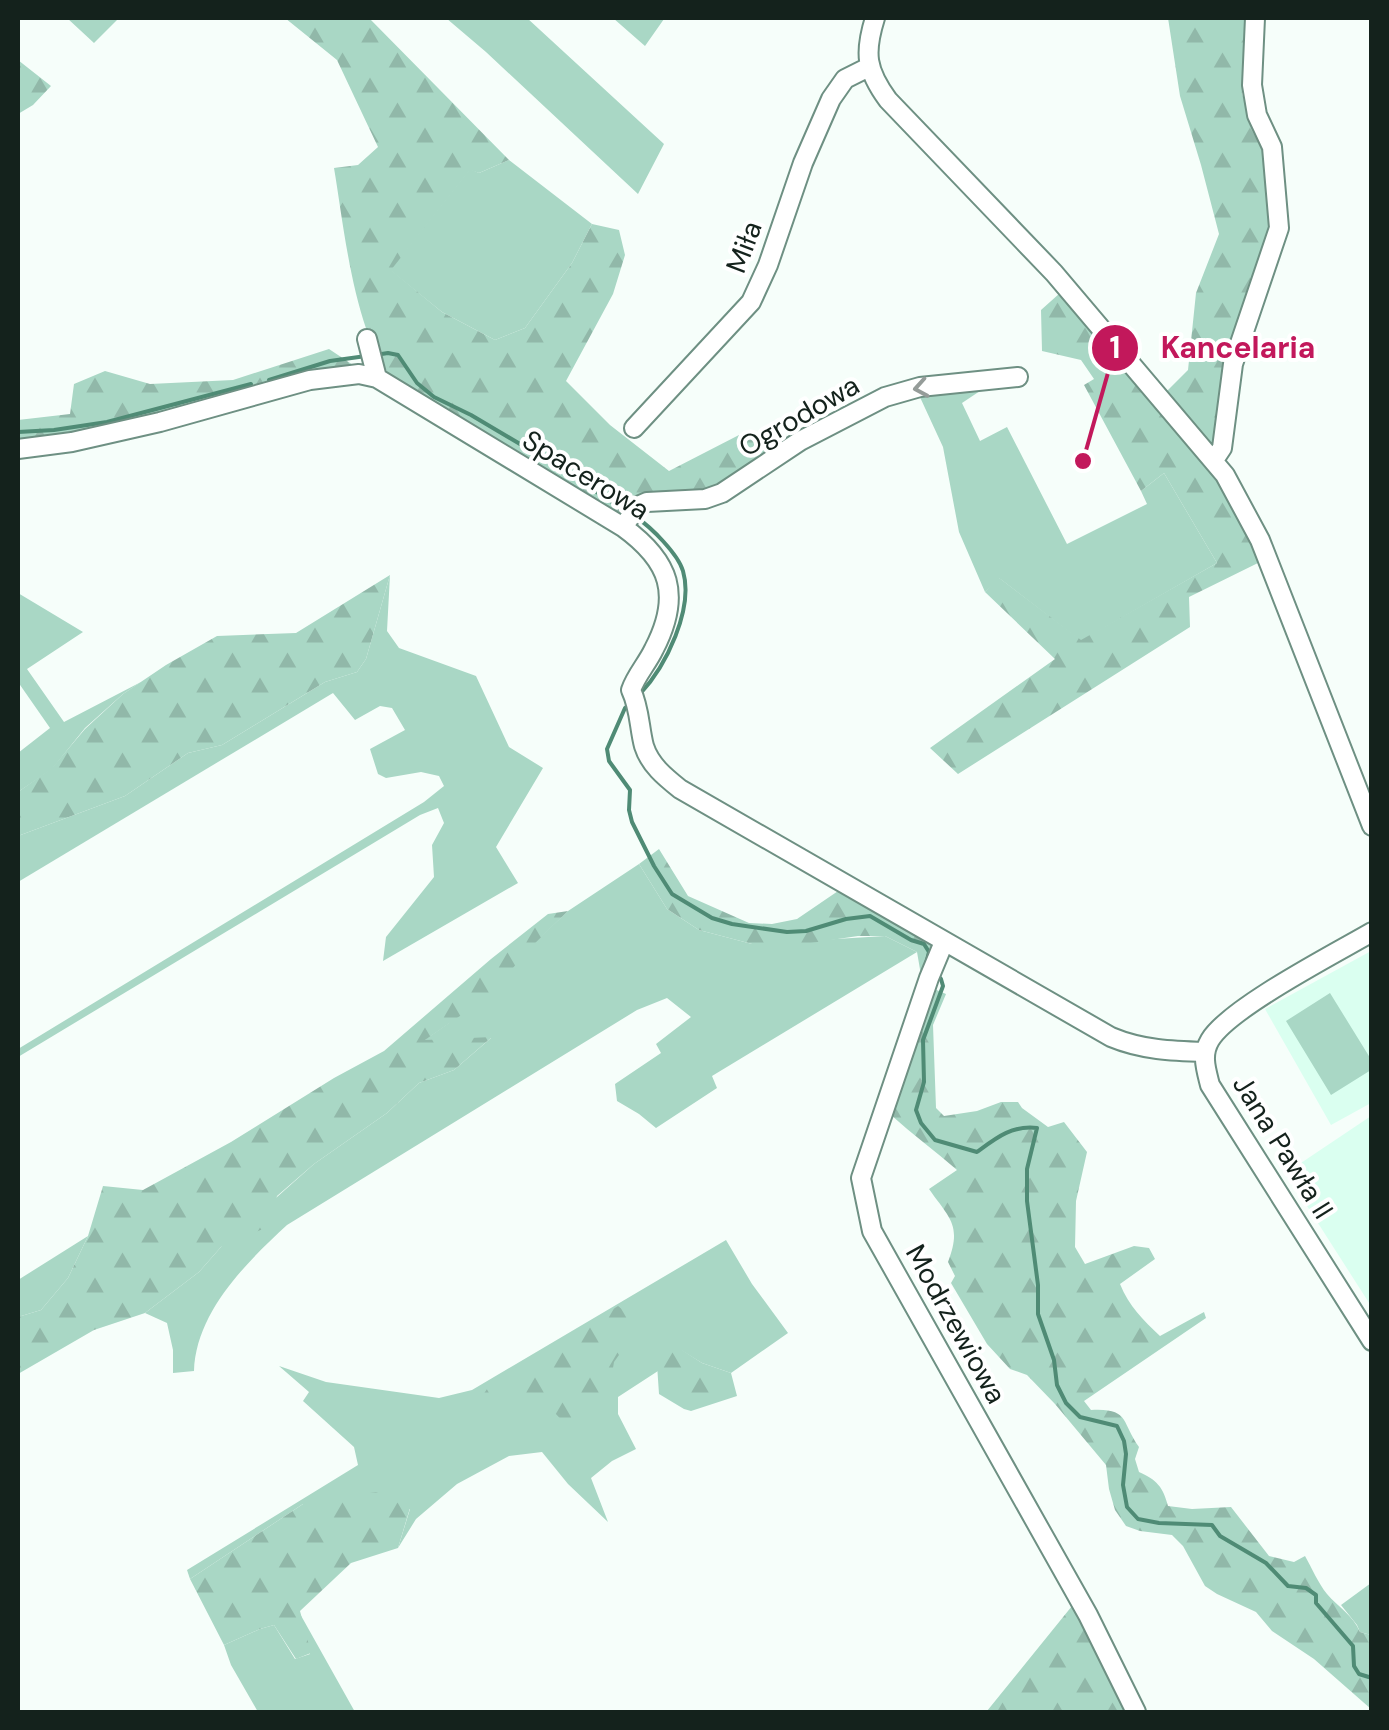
<svg xmlns="http://www.w3.org/2000/svg" width="1389" height="1730" viewBox="0 0 1389 1730" font-family="'DM Sans',sans-serif">
  <defs>
    <pattern id="forest-firs" width="22" height="20" patternUnits="userSpaceOnUse" patternTransform="scale(2.5)"><rect width="22" height="20" fill="#a9d7c5"/><path d="M5 1l3.5 6h-7zM16 11l3.5 6h-7z" fill="#91b8a9"/></pattern>
  </defs>
  <rect width="100%" height="100%" fill="#f6fefa"/>
  <path fill="#dafff0" d="M 1371,951 L 1371,1103 L 1331,1125 L 1265,1009 Z
    M 1371,1116 L 1371,1306 L 1286,1173 Z"/>
  <path fill="#a9d7c5" d="M 67,18 L 119,18 L 94,43 Z
    M 446,18 L 527,18 L 664,144 L 638,194 L 486,52 Z
    M 613,18 L 662,18 L 664,19 L 645,46 Z
    M 509,160 L 592,224 L 572,263 L 525,328 L 495,340 L 442,312 L 390,270 L 470,169 L 479,173 Z
    M 986,387 L 962,403 L 980,441 L 1007,427 L 1067,544 L 1147,504 L 1141,491 L 1164,473 L 1217,563 L 1081,641 L 999,578 L 985,592 L 959,532 L 943,447 L 919,395 Z
    M 390,575 L 387,631 L 399,648 L 476,676 L 509,747 L 543,768 L 496,847 L 518,883 L 383,961 L 386,937 L 434,877 L 432,845 L 444,823 L 438,808 L 420,815 L 18,1057 L 18,1049 L 424,802 L 444,786 L 439,776 L 421,772 L 386,778 L 378,774 L 370,749 L 405,730 L 392,708 L 380,706 L 355,720 L 333,693 L 18,882 L 18,836 L 125,796 L 188,753 L 222,745 L 325,682 L 357,672 L 366,659 Z
    M 18,593 L 83,632 L 27,669 L 64,722 L 141,682 L 123,694 L 85,728 L 52,769 L 18,792 L 18,753 L 50,728 L 18,682 Z
    M 639,864 L 667,909 L 699,930 L 752,944 L 885,936 L 917,952 L 712,1076 L 717,1088 L 656,1128 L 639,1114 L 617,1101 L 615,1084 L 661,1053 L 656,1044 L 691,1017 L 667,998 L 637,1010 L 287,1225 C 246,1263 196,1312 194,1371 L 173,1373 L 173,1350 L 167,1323 L 145,1313 L 199,1272 L 221,1247 L 314,1164 L 387,1113 L 419,1083 L 454,1070 L 491,1038 L 423,1041 L 449,1023 L 568,911 Z
    M 1330,993 L 1372,1061 L 1371,1070 L 1331,1095 L 1286,1021 Z
    M 88,1236 L 68,1278 L 41,1310 L 18,1317 L 18,1280 Z
    M 726,1240 L 752,1284 L 788,1333 L 731,1373 L 702,1363 L 681,1350 L 658,1371 L 618,1397 L 618,1414 L 636,1449 L 612,1461 L 591,1478 L 608,1522 L 568,1484 L 542,1452 L 509,1456 L 457,1484 L 416,1519 L 398,1548 L 410,1509 L 303,1504 L 190,1579 L 187,1570 L 358,1465 L 354,1447 L 303,1401 L 309,1392 L 279,1366 L 326,1382 L 439,1398 L 472,1390 Z
    M 1371,1583 L 1371,1635 L 1360,1632 L 1357,1625 L 1341,1605 Z
    M 299,1612 L 355,1712 L 258,1712 L 231,1665 L 224,1645 L 260,1629 L 274,1625 L 295,1659 L 310,1654 Z"/>
  <path fill="url(#forest-firs)" d="M 285,18 L 369,18 L 509,160 L 479,173 L 470,170 L 391,270 L 442,312 L 495,340 L 525,328 L 572,263 L 592,224 L 619,230 L 625,255 L 613,294 L 566,381 L 610,425 L 669,471 L 739,435 L 779,449 L 722,488 L 647,498 L 622,521 L 397,383 C 355,344 344,226 334,168 L 358,165 L 378,147 L 337,60 Z
    M 1168,18 L 1246,18 L 1242,93 L 1249,119 L 1263,151 L 1271,226 L 1212,449 L 1165,393 L 1188,370 L 1196,293 L 1219,234 L 1201,165 L 1180,96 Z
    M 18,60 L 51,86 L 33,105 L 18,114 Z
    M 1060,293 L 1218,479 L 1252,540 L 1260,562 L 1189,597 L 1190,627 L 958,774 L 930,748 L 1055,659 L 985,592 L 998,577 L 1081,640 L 1217,563 L 1164,473 L 1141,491 L 1084,385 L 1094,379 L 1081,360 L 1042,351 L 1041,310 Z
    M 329,349 L 356,367 L 192,408 L 18,446 L 18,420 L 70,414 L 74,384 L 105,371 L 150,384 L 233,380 Z
    M 390,575 L 366,659 L 357,672 L 325,682 L 222,745 L 188,753 L 125,796 L 18,836 L 18,792 L 52,768 L 85,729 L 123,694 L 166,665 L 217,636 L 296,633 Z
    M 659,849 L 688,896 L 749,923 L 772,924 L 797,919 L 841,889 L 934,943 L 922,981 L 917,952 L 885,936 L 858,936 L 804,944 L 752,944 L 699,930 L 667,909 L 639,864 Z
    M 568,911 L 529,949 L 489,996 L 425,1040 L 492,1037 L 454,1070 L 419,1083 L 387,1113 L 314,1164 L 277,1196 L 270,1226 L 221,1247 L 199,1272 L 145,1313 L 94,1330 L 18,1374 L 18,1317 L 41,1310 L 68,1278 L 88,1236 L 103,1186 L 143,1190 L 231,1142 L 334,1078 L 384,1051 L 491,959 L 548,914 Z
    M 932,988 L 946,994 L 933,1025 L 936,1108 L 944,1116 L 977,1111 L 1001,1102 L 1018,1102 L 1022,1108 L 1048,1127 L 1064,1122 L 1087,1152 L 1076,1201 L 1075,1247 L 1085,1264 L 1134,1246 L 1149,1248 L 1155,1259 L 1120,1284 C 1129,1306 1143,1320 1160,1336 L 1204,1312 L 1206,1318 L 1084,1401 L 1091,1410 C 1130,1408 1121,1422 1139,1447 L 1135,1459 L 1139,1472 C 1157,1480 1163,1487 1168,1506 L 1192,1509 L 1231,1507 L 1269,1556 L 1294,1562 L 1305,1556 C 1312,1568 1318,1583 1327,1594 C 1338,1607 1353,1615 1360,1632 L 1371,1635 L 1371,1709 L 1314,1659 L 1272,1631 L 1256,1612 L 1217,1594 L 1205,1586 L 1183,1546 L 1172,1535 L 1140,1531 L 1126,1526 L 1115,1510 L 1109,1489 L 1106,1465 L 1055,1404 L 1027,1375 L 1010,1369 L 987,1344 L 951,1283 L 955,1276 L 948,1262 C 962,1225 950,1219 929,1189 L 957,1170 C 935,1151 912,1134 891,1115 Z
    M 618,1306 L 641,1324 L 614,1362 L 607,1403 L 593,1426 L 569,1428 L 541,1398 L 483,1395 L 493,1380 L 547,1351 Z
    M 677,1332 L 682,1350 L 702,1363 L 731,1373 L 737,1396 L 691,1411 L 684,1409 L 659,1394 L 656,1350 Z
    M 376,1492 L 410,1508 L 398,1548 L 351,1563 L 300,1611 L 311,1653 L 296,1659 L 274,1625 L 260,1629 L 224,1645 L 190,1579 L 303,1504 Z
    M 1072,1606 L 1126,1712 L 987,1712 L 987,1711 Z"/>
  <g fill="none" stroke-linecap="round" stroke-linejoin="round">
    <path stroke="#4f8b75" stroke-width="4" d="M 375,355 L 388,353 L 398,355 L 417,383 L 434,397 L 471,415 L 552,463 L 629,513
      M 269,380 L 330,361 L 366,356
      M 18,432 L 54,430 L 107,422 L 251,384
      M 637,518 C 651,527 678,554 683,571 C 694,609 666,666 640,694
      M 630,704 L 625,708 L 607,749 L 609,761 L 630,790 L 629,810 L 632,822 L 654,866 L 672,894 L 712,918 L 732,924 L 787,932 L 806,931 L 846,919 L 870,916 L 911,940 L 924,944 L 929,952 L 926,964
      M 936,974 L 941,979 L 943,986 L 923,1040 L 924,1082 L 916,1110 L 921,1123 L 935,1140 L 977,1152 C 996,1138 1012,1125 1037,1128 L 1027,1169 L 1027,1201 L 1038,1285 L 1038,1314 L 1054,1360 L 1057,1385 L 1066,1403 L 1080,1417 L 1117,1426 L 1124,1441 L 1126,1454 L 1123,1485 L 1127,1507 L 1138,1519 L 1159,1523 L 1212,1525 L 1220,1536 L 1266,1563 L 1288,1586 L 1306,1588 L 1316,1595 L 1316,1603 L 1353,1646 L 1354,1666 L 1359,1674 L 1372,1678"/>
    <g stroke="#6e9083" stroke-width="22">
      <path id="minor" d="M 875,18 C 864,53 866,70 888,100 L 1054,273 L 1225,475 L 1260,540 L 1372,826
        M 367,339 L 377,378
        M 634,428 L 751,302 L 768,265 L 803,163 L 831,99 L 845,79 L 869,67
        M 18,449 L 72,442 L 160,422 L 310,380 L 359,374 L 377,378 L 623,527 C 670,561 682,595 654,649 C 647,664 636,675 631,690 C 640,709 639,727 644,746 C 650,765 665,777 680,789 L 1111,1037 C 1142,1050 1172,1051 1205,1052
        M 1214,460 L 1222,448 L 1233,364 L 1279,228 L 1272,147 L 1257,115 L 1252,85 L 1255,18
        M 623,527 L 638,506 L 647,502 L 705,499 L 722,493 L 800,441 L 885,397 L 920,387 L 1018,377
        M 1372,932 C 1336,953 1229,1008 1210,1040 C 1201,1055 1206,1069 1210,1085 L 1372,1341
        M 944,942 L 929,978 L 861,1178 L 872,1231 L 1088,1615 L 1136,1712"/>
    </g>
    <use href="#minor" stroke="#fff" stroke-width="18"/>
  </g>
  <defs><path id="oneway-chevron" d="M-2-3.5L2.5 0L-2 3.5" fill="none" stroke-width="1.6" stroke-linecap="round" stroke-linejoin="round" transform="scale(2.5)"/></defs>
  <use stroke="#959c99" href="#oneway-chevron" transform="translate(921 388) rotate(170)"/>
  <g text-anchor="middle" dominant-baseline="central" stroke-width="8" stroke-linejoin="round" paint-order="stroke">
    <g font-size="28" fill="#14221c" stroke="#fff">
      <text transform="translate(744 247) rotate(-69)">Miła</text>
      <text transform="translate(799 416) rotate(-30)">Ogrodowa</text>
      <text transform="translate(586 475) rotate(32)">Spacerowa</text>
      <text transform="translate(1283 1147) rotate(58)">Jana Pawła II</text>
      <text transform="translate(956 1324) rotate(61)">Modrzewiowa</text>
    </g>
  </g>
  <path fill="none" stroke="#c2185b" stroke-width="4" d="M1083 461L1115 348"/>
  <g fill="#c2185b" stroke="#fff" stroke-width="4">
    <circle cx="1083" cy="461" r="10"/>
    <circle cx="1115" cy="348" r="25"/>
  </g>
  <g font-size="30" text-anchor="middle" font-weight="bold" fill="#fff">
    <text x="1115" y="358">1</text>
  </g>
  <g font-size="30" text-anchor="middle" font-weight="bold" fill="#c2185b" stroke="#fff" stroke-width="8" stroke-linejoin="round" paint-order="stroke">
    <text x="1238" y="358">Kancelaria</text>
  </g>
  <rect width="1389" height="1730" fill="none" stroke="#14221c" stroke-width="40"/>
</svg>
